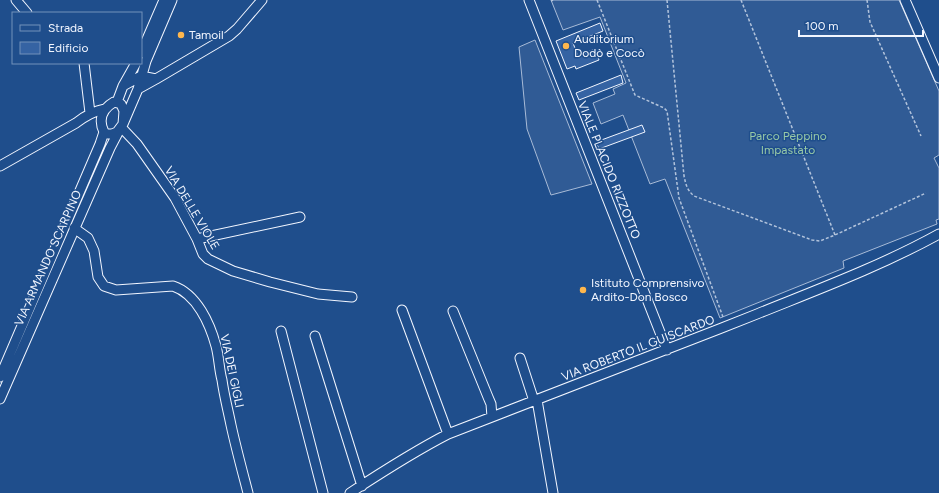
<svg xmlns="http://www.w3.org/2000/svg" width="939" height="493" viewBox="0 0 939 493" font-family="Figtree,sans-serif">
  <rect width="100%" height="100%" fill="#1f4e8c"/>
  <path fill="#305b95" stroke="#a8bbd7" d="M 551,0 L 899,0 L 939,91 L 939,155 L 934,158 L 939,168 L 939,219 L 936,220 L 937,224 L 843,261 L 844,268 L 720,318 L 665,179 L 650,184 L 623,115 L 601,124 L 593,103 L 615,94 L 613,89 L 626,83 L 600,17 L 563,30 Z
    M 535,40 L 592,184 L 551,195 L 527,129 L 519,47 Z"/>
  <path fill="#3563a3" stroke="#f2f6ff" d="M 600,23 L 603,31 L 573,43 L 578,56 L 595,49 L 599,60 L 576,69 L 575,66 L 567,69 L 556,41 Z
    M 621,75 L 623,83 L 579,100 L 576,93 Z
    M 642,125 L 645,132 L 599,149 L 596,142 Z"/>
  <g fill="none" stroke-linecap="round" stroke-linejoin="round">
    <g stroke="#f2f6ff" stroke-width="11">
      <path id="minor" d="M 16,0 L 27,13
        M 529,0 L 667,350
        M 905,0 L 939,78
        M 141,53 L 164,0
        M 84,63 L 90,113
        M 156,79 L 229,36 L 237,29 L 262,0
        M 123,86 L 141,76 L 156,79 L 138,89
        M 117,102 L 123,86 L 136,63
        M 123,124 L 124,111 L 121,104 L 114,102 C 102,109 98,120 104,132 L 107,134 L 112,134 L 117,132 L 123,124 L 138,89 L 146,61 L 172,0
        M 121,127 L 137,144 L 175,198 L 197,239 L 203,254 L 208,259 L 233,271 L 270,282 L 318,294 L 352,297
        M 0,166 L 76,123 C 85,116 93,111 105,109
        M 74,228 L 88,238 L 94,251 L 98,277 L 104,286 L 116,290 L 173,286 C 197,294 210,324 216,346 C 219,357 219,369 222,380 C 224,395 228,410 231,425 C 236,448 242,470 248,493
        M 197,239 L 300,217
        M 402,310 L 448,434
        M 453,311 L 488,397 L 491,404 L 492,417
        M 281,331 L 323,493
        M 315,336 L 362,486
        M 520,358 L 534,401
        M 0,377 L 100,144 L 104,132
        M 0,399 L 110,148 L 120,129
        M 537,400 L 553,493
        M 350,493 C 382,472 413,452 448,434 C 550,394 654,355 757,314 C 819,289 881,266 939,234"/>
    </g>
    <path stroke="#b3c4dc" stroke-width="1.5" stroke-dasharray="3 2" stroke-linecap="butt" d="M 597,0 L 635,95 L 664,108 L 667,111 L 679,198 L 723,317
      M 667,0 L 684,176 C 686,185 687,190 694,196 L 812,240 L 820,241 L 835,235 L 926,193
      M 741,0 L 835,235
      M 867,0 L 870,22 L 921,136
      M 551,1 L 553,0"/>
    <use href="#minor" stroke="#1f4e8c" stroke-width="9"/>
  </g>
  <g fill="#ffb74d" stroke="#1f4e8c" stroke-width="1.5">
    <circle cx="181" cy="35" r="4"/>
    <circle cx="566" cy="46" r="4"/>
    <circle cx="583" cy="290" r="4"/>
  </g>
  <g text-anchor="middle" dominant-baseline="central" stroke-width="3" stroke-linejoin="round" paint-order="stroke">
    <g font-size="12" fill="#f2f6ff" stroke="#1f4e8c" text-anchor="start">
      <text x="189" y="35">Tamoil</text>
      <text x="574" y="39">Auditorium<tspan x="574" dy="14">Dodò e Cocò</tspan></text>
      <text x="591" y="283">Istituto Comprensivo<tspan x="591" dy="14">Ardito-Don Bosco</tspan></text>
    </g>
    <g font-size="12" fill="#97c8a6" stroke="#1f4e8c">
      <text x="788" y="136">Parco Peppino<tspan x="788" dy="14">Impastato</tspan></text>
    </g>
    <g font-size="12" fill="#f2f6ff" stroke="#1f4e8c">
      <text transform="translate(609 170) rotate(68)">VIALE PLACIDO RIZZOTTO</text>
      <text transform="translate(192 208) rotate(59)">VIA DELLE VIOLE</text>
      <text transform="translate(48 258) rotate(-66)">VIA ARMANDO SCARPINO</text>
      <text transform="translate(638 348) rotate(-21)">VIA ROBERTO IL GUISCARDO</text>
      <text transform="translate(232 371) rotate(78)">VIA DEI GIGLI</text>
    </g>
  </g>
  <rect x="12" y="12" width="130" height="52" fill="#1f4e8c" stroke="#7391ba"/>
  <rect x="20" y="25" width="20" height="6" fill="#1f4e8c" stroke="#7391ba"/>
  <text x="48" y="32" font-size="12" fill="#f2f6ff">Strada</text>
  <rect x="20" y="42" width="20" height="12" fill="#3563a3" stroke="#7391ba"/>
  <text x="48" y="52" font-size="12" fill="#f2f6ff">Edificio</text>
  <path d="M799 30v6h124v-6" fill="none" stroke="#f2f6ff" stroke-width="2"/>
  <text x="805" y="30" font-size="12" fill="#f2f6ff" stroke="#1f4e8c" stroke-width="3" paint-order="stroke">100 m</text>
</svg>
